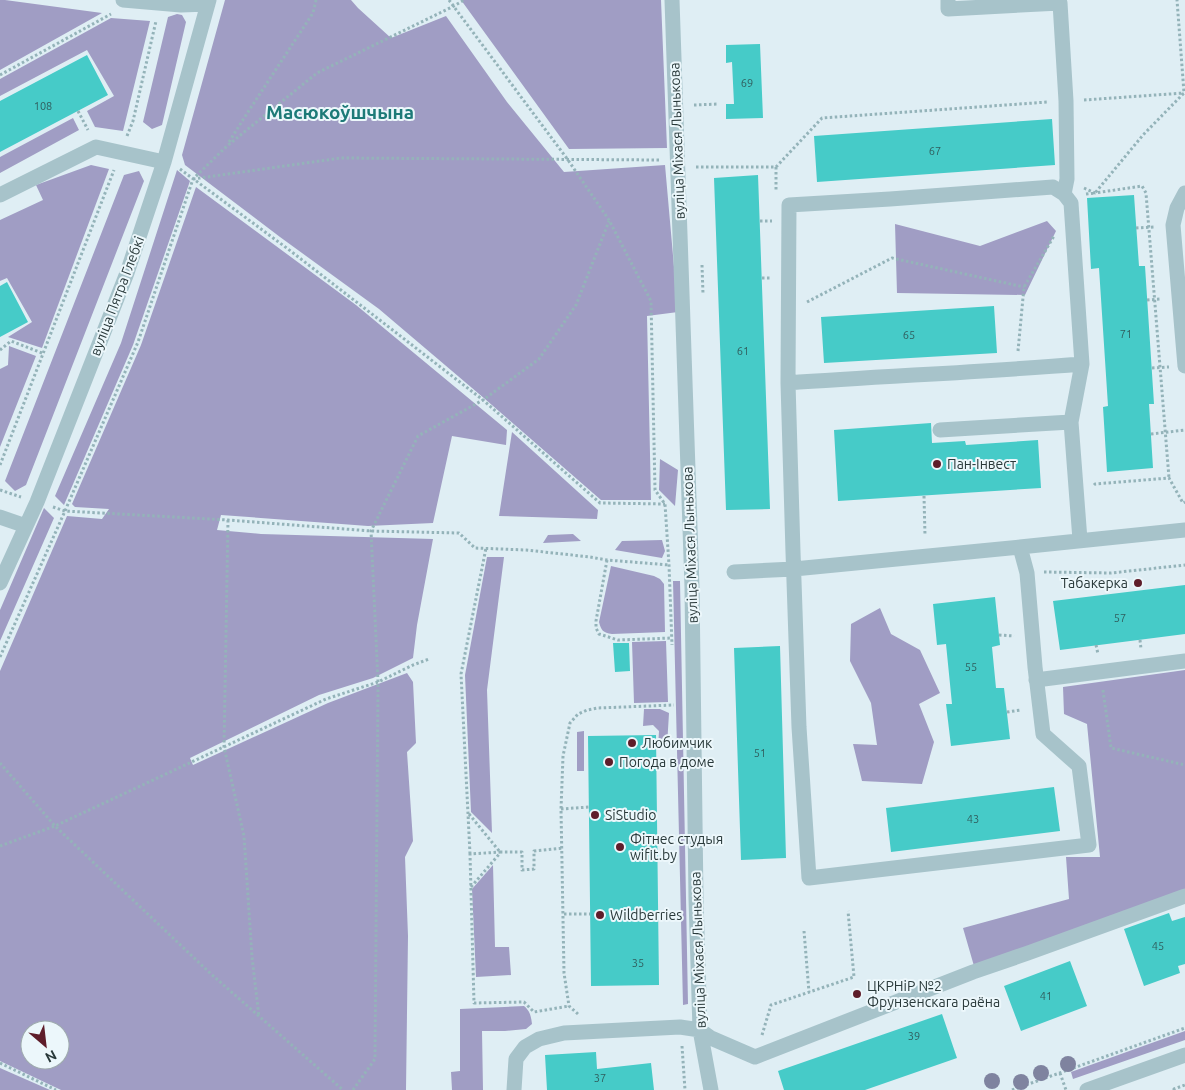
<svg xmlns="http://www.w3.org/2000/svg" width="1185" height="1090" viewBox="0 0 1185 1090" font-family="Ubuntu,sans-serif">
  <rect width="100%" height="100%" fill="#dfeef4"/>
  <path fill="#a09dc4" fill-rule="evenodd" d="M 0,0 L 5,0 L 102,13 L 0,70 Z
    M 225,0 L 351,0 L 358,8 L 391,38 L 446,16 L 507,102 L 564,172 L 665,165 L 678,312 L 647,316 L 651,500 L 601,500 L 485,399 L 379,309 L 280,237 L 185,165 L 182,155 Z
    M 461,0 L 661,0 L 667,148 L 569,149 Z
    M 177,14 L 182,15 L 186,22 L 162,125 L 152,129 L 143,122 L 168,17 Z
    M 111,18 L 150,21 L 123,131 L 95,127 L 87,111 L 114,96 L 87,50 L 0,96 L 0,79 Z
    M 73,118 L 79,130 L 0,173 L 0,157 Z
    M 91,165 L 109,169 L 42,348 L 8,337 L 32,322 L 7,278 L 0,281 L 0,220 L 43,200 L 36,185 Z
    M 177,170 L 190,181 L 133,345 L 64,505 L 55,496 L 121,343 Z
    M 139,171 L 144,181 L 26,485 L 15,491 L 5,481 L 124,175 Z
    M 196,187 L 356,305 L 507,430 L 506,445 L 452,436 L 433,523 L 368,526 L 221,515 L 217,530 L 261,534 L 433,539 L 417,625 L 413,658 L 373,678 L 319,695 L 190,758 L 193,765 L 328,703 L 407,673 L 413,682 L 416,743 L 407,752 L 413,841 L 405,857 L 408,936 L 406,1090 L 61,1090 L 0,1061 L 0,671 L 67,516 L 102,519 L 109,509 L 75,507 L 72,504 L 141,345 ZM 30,1030 L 60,1030 L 60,1060 L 30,1060 Z
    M 1047,221 L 1056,231 L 1025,295 L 897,293 L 895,224 L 980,246 Z
    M 9,346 L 36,356 L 0,447 L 0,369 L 8,365 Z
    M 512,432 L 598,510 L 597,519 L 499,516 Z
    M 660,459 L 678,470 L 675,506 L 659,490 Z
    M 44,508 L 54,518 L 0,641 L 0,610 Z
    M 573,534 L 581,541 L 543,543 L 548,535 Z
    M 662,540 L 665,551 L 662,558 L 615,550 L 622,541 Z
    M 487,557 L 504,557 L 487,690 L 492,833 L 471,812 L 465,675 Z
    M 611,566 L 654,576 L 660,579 L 664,584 L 665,632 L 612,634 C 603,633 601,630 599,622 Z
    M 673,581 L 680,581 L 688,1004 L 683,1005 Z
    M 880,608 L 891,634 L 920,650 L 940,693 L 919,704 L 934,742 L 922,784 L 862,781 L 853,744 L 877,745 L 871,703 L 850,661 L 851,624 Z
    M 666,641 L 668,702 L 634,703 L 632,642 Z
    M 1185,670 L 1185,891 L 974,966 L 963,928 L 1069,899 L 1066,857 L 1100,857 L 1087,724 L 1064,714 L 1063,687 Z
    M 644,709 L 660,709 L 669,713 L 667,746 L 658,747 L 659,731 L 653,725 L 643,726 Z
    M 584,731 L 584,771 L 577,771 L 577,732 Z
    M 493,865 L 495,947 L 509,947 L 511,975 L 476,977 L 472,889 Z
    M 524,1006 C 530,1011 531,1016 532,1024 L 526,1029 L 505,1031 L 482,1031 L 483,1090 L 452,1090 L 451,1072 L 460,1071 L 460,1009 Z
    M 1185,1031 L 1185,1040 L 1073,1079 L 1071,1072 Z
    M 0,1068 L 50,1090 L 0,1090 Z"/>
  <path fill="#46cbc8" d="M 760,44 L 763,118 L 726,119 L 726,104 L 734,104 L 732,62 L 726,63 L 726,45 Z
    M 87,55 L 108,95 L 0,152 L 0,101 Z
    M 1052,119 L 1055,165 L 817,182 L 814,136 Z
    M 758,175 L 770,509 L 726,510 L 714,178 Z
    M 1134,195 L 1139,266 L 1145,266 L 1154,404 L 1149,404 L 1153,468 L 1107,472 L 1103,407 L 1108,406 L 1099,268 L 1091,269 L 1087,198 Z
    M 7,282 L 28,322 L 0,337 L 0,286 Z
    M 994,306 L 997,353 L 824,363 L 821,317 Z
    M 931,423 L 932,443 L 965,441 L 966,445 L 1038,440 L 1041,488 L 838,501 L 834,430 Z
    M 1185,585 L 1185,634 L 1060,650 L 1053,601 Z
    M 995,597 L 1000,645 L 992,647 L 996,688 L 1004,688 L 1010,739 L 951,746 L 946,704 L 952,704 L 946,644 L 937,645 L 933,604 Z
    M 613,643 L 629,643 L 630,671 L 615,672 Z
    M 780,646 L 786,858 L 741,860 L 734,648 Z
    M 656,735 L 659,985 L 591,986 L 588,736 Z
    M 1054,787 L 1060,831 L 891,852 L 886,808 Z
    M 1169,913 L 1172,921 L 1185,917 L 1185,964 L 1178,966 L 1180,973 L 1144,986 L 1124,929 Z
    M 1070,961 L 1087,1006 L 1021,1031 L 1004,986 Z
    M 942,1014 L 957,1058 L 865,1090 L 784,1090 L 778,1071 Z
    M 596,1052 L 597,1069 L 651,1063 L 654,1090 L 547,1090 L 545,1055 Z"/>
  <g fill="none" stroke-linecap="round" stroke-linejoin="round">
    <path stroke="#94b3b9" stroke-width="3" stroke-dasharray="2.5 2.5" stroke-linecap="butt" d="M 449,0 L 568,160 L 609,220 L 651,301 L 655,490 L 665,504 L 669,565 L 672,645
      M 0,75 L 111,14
      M 1084,100 L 1184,93
      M 694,105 L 719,104
      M 78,111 L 88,130
      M 127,136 L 133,121 L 156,21
      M 229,142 L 246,115 L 313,13 L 316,0
      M 696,167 L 776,167 L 822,118 L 1048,102
      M 776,167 L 776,192
      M 180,169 L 288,249 L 483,400 L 600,503 L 665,504
      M 193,179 L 341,158 L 661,160
      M 1084,188 L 1095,193 L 1142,186 L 1146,193 L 1169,478
      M 1086,194 L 1095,193 L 1143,135 L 1184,93 L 1177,0
      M 760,221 L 772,221
      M 1136,228 L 1155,227
      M 702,265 L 703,294
      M 762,278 L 771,278
      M 1147,300 L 1161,299
      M 807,302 L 892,258 L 1024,287
      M 0,350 L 11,341 L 42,353
      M 1018,351 L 1024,287 L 1054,236
      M 1152,368 L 1169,367
      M 1151,434 L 1185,430
      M 0,465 L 114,170
      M 1094,485 L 1095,484 L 1169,478 L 1183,503 L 1185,502
      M 0,490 L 21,497
      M 924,496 L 925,536
      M 53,507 L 65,511 L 228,520 L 371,531 L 459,533 L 475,548 L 526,550 L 590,557 L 607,560 L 669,565
      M 228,520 L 224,747 L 244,836 L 252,957 L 259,1017
      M 607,560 L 596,621 L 596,628 L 599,634 L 618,640 L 672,638
      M 1044,572 L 1111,573 L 1185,565
      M 999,635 L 1014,636
      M 1140,640 L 1141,649
      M 1096,645 L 1098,654
      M 0,657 L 65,511 L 138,342 L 193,179 L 227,146 L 317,73 L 454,6 L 464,0
      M 1103,690 L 1111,748 L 1185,765
      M 1007,712 L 1021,710
      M 0,763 L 55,826 L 211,974 L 343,1090
      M 561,809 L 589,807
      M 469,814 L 500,852
      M 0,846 L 55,826 L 326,699 L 378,682 L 413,665 L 429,659
      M 501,852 L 470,854 L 474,1003 L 524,1002 L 534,1012 L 569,1006
      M 470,854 L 461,674 L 486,548
      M 471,887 L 501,852 L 522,852 L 522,870 L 534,869 L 534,851 L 563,848
      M 564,914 L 590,914
      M 804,931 L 809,992
      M 578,1014 L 569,1006 L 564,973 L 561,809 L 563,756 L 570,723 L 578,714 L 587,710 L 598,708 L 674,705
      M 762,1035 L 771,1005 L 854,977 L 848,911
      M 682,1046 L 685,1090
      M 0,1063 L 56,1090
      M 1060,1073 L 1066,1090
      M 353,1090 L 375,1059 L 378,682 L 371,531 L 418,436 L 483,400 L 539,359 L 576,305 L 609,221
      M 1012,1090 L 1185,1028
      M 1174,1090 L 1174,1089 L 1185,1085"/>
    <path stroke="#a7c3ca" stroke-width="15" d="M 123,0 L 181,5 L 208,4
      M 672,0 L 692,587 L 696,899 L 700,1030 L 711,1090
      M 948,0 L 948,9 L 1060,3 L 1066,101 L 1067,179 L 1064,194
      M 1185,193 L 1177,208 L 1173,225 L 1185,366
      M 0,195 L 96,147 L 164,162
      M 788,383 C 886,376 984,372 1082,364
      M 940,430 L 1071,422
      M 0,517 L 26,526
      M 1080,540 L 1071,422 L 1082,364 L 1071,203 L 1064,194 L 1053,187 L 890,199 L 789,205 L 788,383 L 793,552 L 799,727 L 809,878 L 1089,845 L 1079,766 L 1043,734 L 1035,667 L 1027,573 L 1020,547 L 1185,530
      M 734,572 L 794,569 L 1020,547
      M 0,583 L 37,502 L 127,273 L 164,162 L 209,0
      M 1036,680 L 1185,661
      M 514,1090 L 516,1059 L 525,1047 L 539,1039 L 564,1033 L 680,1027 L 700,1030 L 711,1038 L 755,1057 L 973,972 L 1028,953 L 1185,896
      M 1087,1090 L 1185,1055"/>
  </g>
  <g fill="#7f839f">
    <circle cx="1068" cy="1064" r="8"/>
    <circle cx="1041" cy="1073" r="8"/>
    <circle cx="992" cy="1081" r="8"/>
    <circle cx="1021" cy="1082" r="8"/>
  </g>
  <g fill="#5e1d2a" stroke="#ecf7fb" stroke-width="2">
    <circle cx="937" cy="464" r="5"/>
    <circle cx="1138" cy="583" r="5"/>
    <circle cx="632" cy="743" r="5"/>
    <circle cx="609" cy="762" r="5"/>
    <circle cx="595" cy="815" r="5"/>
    <circle cx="620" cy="847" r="5"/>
    <circle cx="600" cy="915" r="5"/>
    <circle cx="857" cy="994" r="5"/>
  </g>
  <g text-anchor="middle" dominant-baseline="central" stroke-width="4" stroke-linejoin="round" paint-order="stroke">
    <g font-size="11" fill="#305e5e">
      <text x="747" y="83">69</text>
      <text x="43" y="106">108</text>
      <text x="935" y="151">67</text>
      <text x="1126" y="334">71</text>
      <text x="909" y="335">65</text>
      <text x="743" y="351">61</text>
      <text x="1120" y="618">57</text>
      <text x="971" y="667">55</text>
      <text x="760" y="753">51</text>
      <text x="973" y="819">43</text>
      <text x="1158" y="946">45</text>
      <text x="638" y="963">35</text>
      <text x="1046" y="996">41</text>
      <text x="914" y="1036">39</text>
      <text x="600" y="1078">37</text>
    </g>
    <g font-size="14" fill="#29393a" stroke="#ecf7fb">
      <text transform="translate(677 141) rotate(-92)">вуліца Міхася Лынькова</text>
      <text transform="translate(117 296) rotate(-69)">вуліца Пятра Глебкі</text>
      <text transform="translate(690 545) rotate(-92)">вуліца Міхася Лынькова</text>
      <text transform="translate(698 950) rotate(-92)">вуліца Міхася Лынькова</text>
    </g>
    <g font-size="14" fill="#29393a" stroke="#ecf7fb" text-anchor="start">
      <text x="947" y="464">Пан-Інвест</text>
      <text x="1128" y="583" text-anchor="end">Табакерка</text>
      <text x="642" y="743">Любимчик</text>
      <text x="619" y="762">Погода в доме</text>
      <text x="605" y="815">SiStudio</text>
      <text x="630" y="839">Фітнес студыя<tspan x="630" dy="16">wifit.by</tspan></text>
      <text x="610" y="915">Wildberries</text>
      <text x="867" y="986">ЦКРНіР №2<tspan x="867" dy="16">Фрунзенскага раёна</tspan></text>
    </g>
    <g font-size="19" font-weight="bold" fill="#1d7a78" stroke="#ecf7fb">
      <text x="340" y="112">Масюкоўшчына</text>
    </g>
  </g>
  <g transform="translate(45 1045) rotate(152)"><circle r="24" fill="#ecf7fb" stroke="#9eabae"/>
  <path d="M0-4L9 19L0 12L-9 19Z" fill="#5e1d2a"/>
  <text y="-8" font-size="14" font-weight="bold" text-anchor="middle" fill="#29393a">N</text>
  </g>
</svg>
